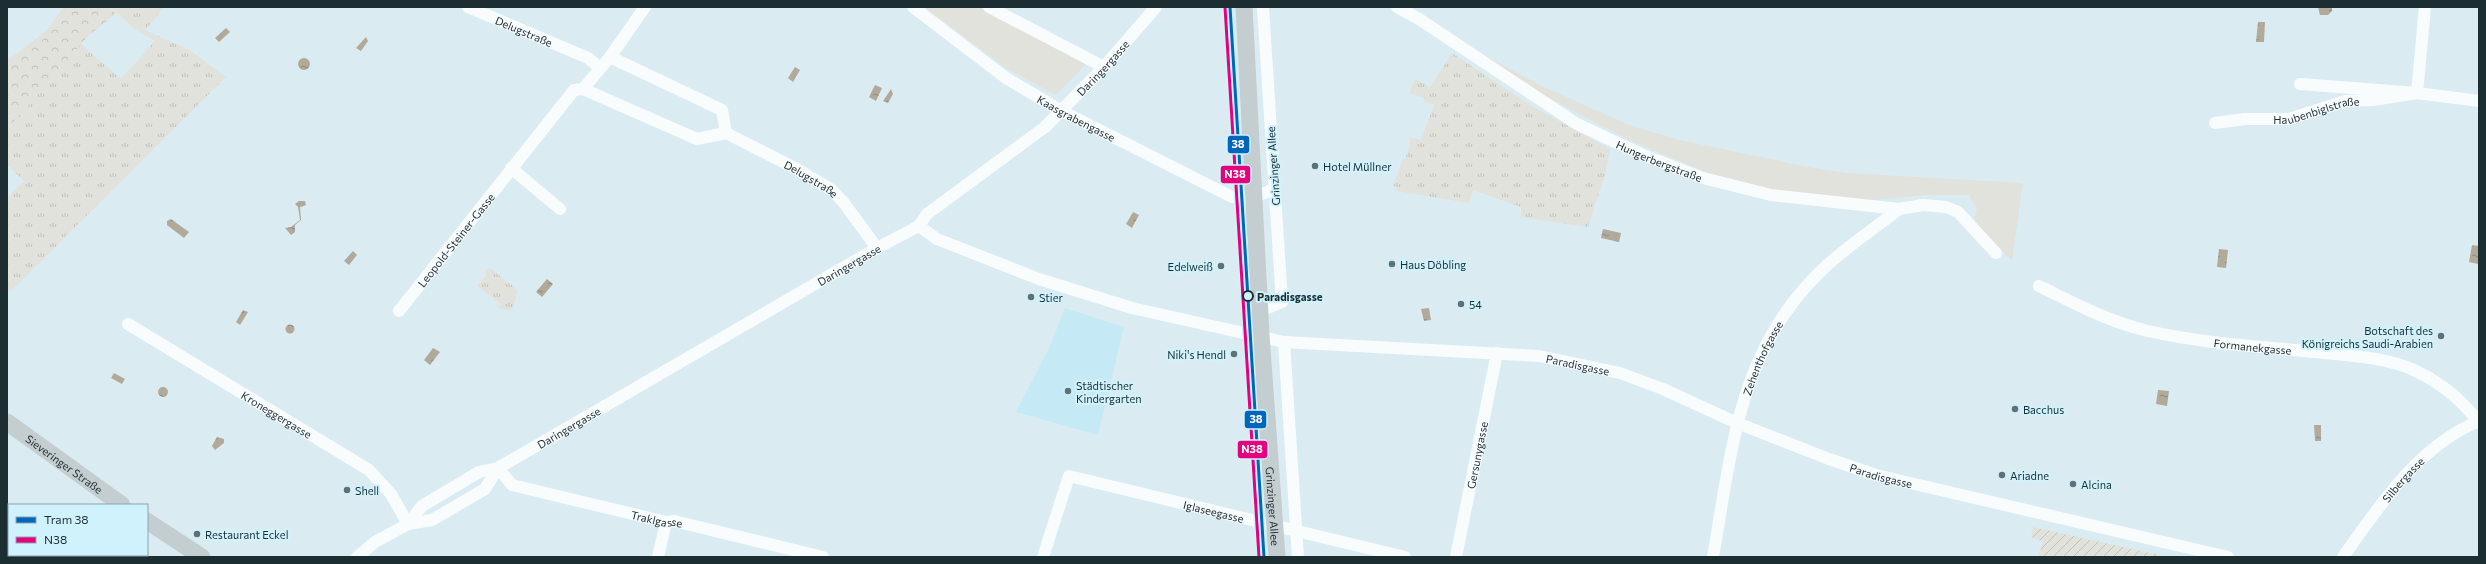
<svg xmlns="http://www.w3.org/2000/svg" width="2486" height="564" viewBox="0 0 2486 564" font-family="Commissioner,sans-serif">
  <defs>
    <pattern id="grass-tufts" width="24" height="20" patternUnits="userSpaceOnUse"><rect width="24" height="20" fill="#e1e2db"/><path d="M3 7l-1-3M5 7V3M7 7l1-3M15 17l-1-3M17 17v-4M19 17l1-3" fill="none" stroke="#c1c2bc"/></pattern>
    <pattern id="forest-crowns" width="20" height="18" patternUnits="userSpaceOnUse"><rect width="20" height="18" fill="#e1e2db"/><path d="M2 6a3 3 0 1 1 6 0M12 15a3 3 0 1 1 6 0" fill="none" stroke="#c1c2bc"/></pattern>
    <pattern id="garden-furrows" width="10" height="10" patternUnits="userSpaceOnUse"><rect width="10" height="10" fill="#e1e2db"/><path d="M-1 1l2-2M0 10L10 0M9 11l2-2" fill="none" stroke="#c1c2bc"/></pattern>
    <pattern id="water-ripples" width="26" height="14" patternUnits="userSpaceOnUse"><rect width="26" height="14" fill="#b1a99a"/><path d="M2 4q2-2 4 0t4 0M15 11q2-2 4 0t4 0" fill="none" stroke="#8f8a7e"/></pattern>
  </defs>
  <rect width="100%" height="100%" fill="#daecf2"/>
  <path fill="#c6eaf5" d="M 1065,308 L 1124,327 L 1098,435 L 1016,412 L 1049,348 Z"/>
  <path fill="url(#grass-tufts)" d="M 110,7 L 165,7 L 145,30 L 191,51 L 226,77 L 10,292 L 7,290 L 7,198 L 24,181 L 7,165 L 7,129 L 81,44 L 121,79 L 155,41 L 137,31 Z
    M 1452,53 L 1530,105 L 1610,149 L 1605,175 L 1588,227 L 1521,217 L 1521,207 L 1473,190 L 1469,203 L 1396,191 L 1397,187 L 1393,186 L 1403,159 L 1405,159 L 1410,146 L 1409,137 L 1421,140 L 1434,105 L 1423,101 L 1424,98 L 1409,93 L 1415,79 L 1427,85 L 1429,89 Z
    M 490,268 L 518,290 L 513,309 L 510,311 L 498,308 L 501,304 L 477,286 L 486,275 L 486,270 Z"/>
  <path fill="url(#forest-crowns)" d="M 64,7 L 110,7 L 116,14 L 89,35 L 7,129 L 7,61 L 46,31 Z"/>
  <path fill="#e1e2db" d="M 924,7 L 979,7 L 1086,64 L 1056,95 L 1007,69 Z
    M 1480,53 L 1544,87 L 1629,125 L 1680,140 L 1808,167 L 1847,173 L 2023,183 L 2012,261 L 1976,224 L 1974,217 L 1977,209 L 1969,195 L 1926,195 L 1875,200 L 1781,192 L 1708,173 L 1629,140 L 1549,98 L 1497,67 Z"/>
  <path fill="url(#garden-furrows)" d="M 2033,527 L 2168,557 L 2038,557 L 2043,542 L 2031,537 Z"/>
  <path fill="url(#water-ripples)" d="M 2318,7 L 2332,7 L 2332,11 L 2328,15 L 2320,15 Z
    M 2258,22 L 2265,22 L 2264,42 L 2256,42 Z
    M 226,28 L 230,32 L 219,42 L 215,38 Z
    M 366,37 L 368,41 L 361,51 L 356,48 Z
    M298 64a6 6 0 1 1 12 0a6 6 0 1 1-12 0Z
    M 795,67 L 800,70 L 793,82 L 788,78 Z
    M 875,85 L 882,88 L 876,101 L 869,97 Z
    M 891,89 L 893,94 L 888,103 L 883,101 Z
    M 299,201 L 305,201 L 306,205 L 300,207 L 301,220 L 295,225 L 295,232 L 291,235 L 285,228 L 291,227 L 300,220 L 298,207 L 295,204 Z
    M 1133,212 L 1139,215 L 1132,228 L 1126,224 Z
    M 171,219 L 189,232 L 184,238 L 167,225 L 167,221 Z
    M 1603,229 L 1621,233 L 1619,242 L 1601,238 Z
    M 2472,245 L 2479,246 L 2478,264 L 2469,262 Z
    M 2219,249 L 2228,250 L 2226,268 L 2217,267 Z
    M 353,251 L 357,255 L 349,265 L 344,261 Z
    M 547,279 L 553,284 L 542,297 L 536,292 Z
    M 1429,308 L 1431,320 L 1424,321 L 1421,309 Z
    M 243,310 L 248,312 L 240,325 L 236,322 Z
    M285.5 329a4.5 4.5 0 1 1 9 0a4.5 4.5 0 1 1-9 0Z
    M 433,348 L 440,352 L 430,365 L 424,360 Z
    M 114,373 L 125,379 L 122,384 L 111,378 Z
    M158 392a5 5 0 1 1 10 0a5 5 0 1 1-10 0Z
    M 2158,390 L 2169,391 L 2167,406 L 2156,404 Z
    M 2314,425 L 2321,425 L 2321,441 L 2315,441 Z
    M 217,437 L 224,439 L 224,443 L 215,450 L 212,446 Z"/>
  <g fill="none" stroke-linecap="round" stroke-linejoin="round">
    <g stroke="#f9fcfd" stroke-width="12">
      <path id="s1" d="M 468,7 L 588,58 L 599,67"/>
      <path id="s2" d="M 913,7 L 1006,78 L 1060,110 L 1232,197 L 1255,197 L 1274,189"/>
      <path d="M 989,7 L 1104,67"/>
      <path id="s3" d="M 1397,7 L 1419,19 L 1577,124 L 1643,155 L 1703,178 L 1771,195 L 1899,209 L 1923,205 L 1946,207 L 1958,212 L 1996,253"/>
      <path d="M 610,57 L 722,110 L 726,133"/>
      <path d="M 2300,84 L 2417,93 L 2479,101"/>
      <path id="s4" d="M 583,89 L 697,139 L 726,133 L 795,168 L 832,190 L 844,203 L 877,248"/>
      <path d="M 2417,93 L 2425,7"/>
      <path id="s5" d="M 2215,123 L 2245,119 L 2289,119 L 2345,101 L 2373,100 L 2417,93"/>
      <path d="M 511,168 L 560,209"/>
      <path id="s6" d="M 919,226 L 937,239 L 1039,279 L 1132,308 L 1284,342 L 1539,356 L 1620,373 L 1663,389 L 1737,423 L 1829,459 L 1876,475 L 2228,557"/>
      <path id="s7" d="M 2039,286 C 2074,303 2109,322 2148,331 C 2205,344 2266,347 2325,353 C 2355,356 2389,358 2416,371 C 2441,383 2463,401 2479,423"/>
      <path id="s8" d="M 399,311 L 574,90 L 583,89 L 610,57 L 645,7"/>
      <path d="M 1260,311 L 1282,302 L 1263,7"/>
      <path id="s9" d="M 128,324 L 369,470 L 391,494 L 408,524"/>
      <path d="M 1284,342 L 1298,557"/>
      <path id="s10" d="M 498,468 L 512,485 L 666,522 L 674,521 L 823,557"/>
      <path id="s11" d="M 408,524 L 422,506 L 479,472 L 498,468 L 877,248 L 919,226 L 927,214 L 1045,127 L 1104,67 L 1156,7"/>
      <path d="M 357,557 L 375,542 L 408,524 L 432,520 L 485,489 L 498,468"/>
      <path d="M 658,557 L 666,522"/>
      <path id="s12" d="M 1043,557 L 1069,476 L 1405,557"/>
      <path id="s13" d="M 1456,557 L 1497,353"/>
      <path id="s14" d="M 1713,557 C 1732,450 1738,349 1823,269 C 1846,247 1874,229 1899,209"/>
      <path id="s15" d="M 2343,557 C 2380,505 2418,446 2479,421"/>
    </g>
    <g stroke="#c4cdcf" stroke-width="17">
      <path id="s16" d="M 1244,7 L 1261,335 L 1277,557"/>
      <path id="s17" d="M 7,422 L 122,505"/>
      <path d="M 147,521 L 202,557"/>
    </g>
    <g stroke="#d0f2fc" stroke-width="6">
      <path id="bus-1" d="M 1225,7 L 1259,557"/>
    </g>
    <use href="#bus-1" stroke="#e5007d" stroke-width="3"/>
    <g stroke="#d0f2fc" stroke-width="6">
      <path id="tram-1" d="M 1230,7 L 1264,557"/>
    </g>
    <use href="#tram-1" stroke="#0065bd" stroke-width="3"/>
  </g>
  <g fill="#5f7076" stroke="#d0f2fc" stroke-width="1.5">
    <circle cx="1315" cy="166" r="4"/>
    <circle cx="1392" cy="264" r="4"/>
    <circle cx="1221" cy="266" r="4"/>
    <circle cx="1031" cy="297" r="4"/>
    <circle cx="1461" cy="304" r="4"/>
    <circle cx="2441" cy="336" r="4"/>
    <circle cx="1234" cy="354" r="4"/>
    <circle cx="1068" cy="391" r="4"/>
    <circle cx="2015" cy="409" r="4"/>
    <circle cx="2002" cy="475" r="4"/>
    <circle cx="2073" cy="484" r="4"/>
    <circle cx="347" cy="490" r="4"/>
    <circle cx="197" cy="534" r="4"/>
  </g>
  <circle fill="#d0f2fc" stroke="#1d2e33" stroke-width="2" cx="1248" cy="296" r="5"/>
  <g text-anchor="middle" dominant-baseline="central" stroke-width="4" stroke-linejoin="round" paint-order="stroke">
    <g font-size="11" fill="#1d2e33" stroke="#d0f2fc">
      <text stroke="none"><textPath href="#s1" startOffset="61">Delugstraße</textPath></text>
      <text stroke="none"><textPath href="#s11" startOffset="838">Daringergasse</textPath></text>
      <text stroke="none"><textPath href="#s5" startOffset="103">Haubenbiglstraße</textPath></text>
      <text stroke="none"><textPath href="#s2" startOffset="198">Kaasgrabengasse</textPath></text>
      <text stroke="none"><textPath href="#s3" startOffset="305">Hungerbergstraße</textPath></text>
      <text transform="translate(1273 166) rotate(-94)">Grinzinger Allee</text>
      <text stroke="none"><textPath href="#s4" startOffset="251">Delugstraße</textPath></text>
      <text stroke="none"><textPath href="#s8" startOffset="91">Leopold-Steiner-Gasse</textPath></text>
      <text stroke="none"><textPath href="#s11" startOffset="514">Daringergasse</textPath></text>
      <text stroke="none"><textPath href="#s7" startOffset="224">Formanekgasse</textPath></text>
      <text stroke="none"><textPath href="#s14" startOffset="206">Zehenthofgasse</textPath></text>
      <text stroke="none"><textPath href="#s6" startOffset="680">Paradisgasse</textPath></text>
      <text stroke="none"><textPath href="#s9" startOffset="174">Kroneggergasse</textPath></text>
      <text stroke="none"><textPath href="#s11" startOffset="190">Daringergasse</textPath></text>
      <text stroke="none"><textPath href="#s13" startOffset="104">Gersunygasse</textPath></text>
      <text stroke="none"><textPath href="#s17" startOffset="71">Sieveringer Straße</textPath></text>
      <text stroke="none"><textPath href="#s6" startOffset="1004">Paradisgasse</textPath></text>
      <text stroke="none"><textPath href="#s15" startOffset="98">Silbergasse</textPath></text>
      <text stroke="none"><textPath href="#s16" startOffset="500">Grinzinger Allee</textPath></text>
      <text stroke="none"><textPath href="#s12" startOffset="234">Iglaseegasse</textPath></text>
      <text stroke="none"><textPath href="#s10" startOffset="171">Traklgasse</textPath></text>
    </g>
    <g font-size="11" fill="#1d2e33" stroke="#d0f2fc" text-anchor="start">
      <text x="1323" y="166">Hotel Müllner</text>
      <text x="1400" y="264">Haus Döbling</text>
      <text x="1213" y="266" text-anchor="end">Edelweiß</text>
      <text x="1039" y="297">Stier</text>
      <text x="1469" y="304">54</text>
      <text x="2433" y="330" text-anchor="end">Botschaft des<tspan x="2433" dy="13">Königreichs Saudi-Arabien</tspan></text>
      <text x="1226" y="354" text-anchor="end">Niki's Hendl</text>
      <text x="1076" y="385">Städtischer<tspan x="1076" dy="13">Kindergarten</tspan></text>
      <text x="2023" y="409">Bacchus</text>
      <text x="2010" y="475">Ariadne</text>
      <text x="2081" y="484">Alcina</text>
      <text x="355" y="490">Shell</text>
      <text x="205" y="534">Restaurant Eckel</text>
    </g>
    <g font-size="11" font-weight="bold" fill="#1d2e33" stroke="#d0f2fc" text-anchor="start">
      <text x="1257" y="296">Paradisgasse</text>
    </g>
  </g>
  <g stroke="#d0f2fc" stroke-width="1.5">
    <rect x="1227" y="135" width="23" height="19" rx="4" fill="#0065bd"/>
    <rect x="1220" y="165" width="31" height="19" rx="4" fill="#e5007d"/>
    <rect x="1244" y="410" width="23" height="19" rx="4" fill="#0065bd"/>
    <rect x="1237" y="440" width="31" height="19" rx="4" fill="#e5007d"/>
  </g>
  <g font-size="11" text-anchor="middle" font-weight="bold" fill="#fff">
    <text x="1238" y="148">38</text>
    <text x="1235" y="178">N38</text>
    <text x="1256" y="423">38</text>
    <text x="1252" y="453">N38</text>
  </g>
  <rect width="2486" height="564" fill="none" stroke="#1d2e33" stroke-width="16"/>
  <rect x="8" y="504" width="140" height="52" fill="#d0f2fc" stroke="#88a4ac"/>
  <rect x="16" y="517" width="20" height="6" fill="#0065bd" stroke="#88a4ac"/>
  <text x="44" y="524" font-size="12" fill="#1d2e33">Tram 38</text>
  <rect x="16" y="537" width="20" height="6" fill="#e5007d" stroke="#88a4ac"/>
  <text x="44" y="544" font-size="12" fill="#1d2e33">N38</text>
</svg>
